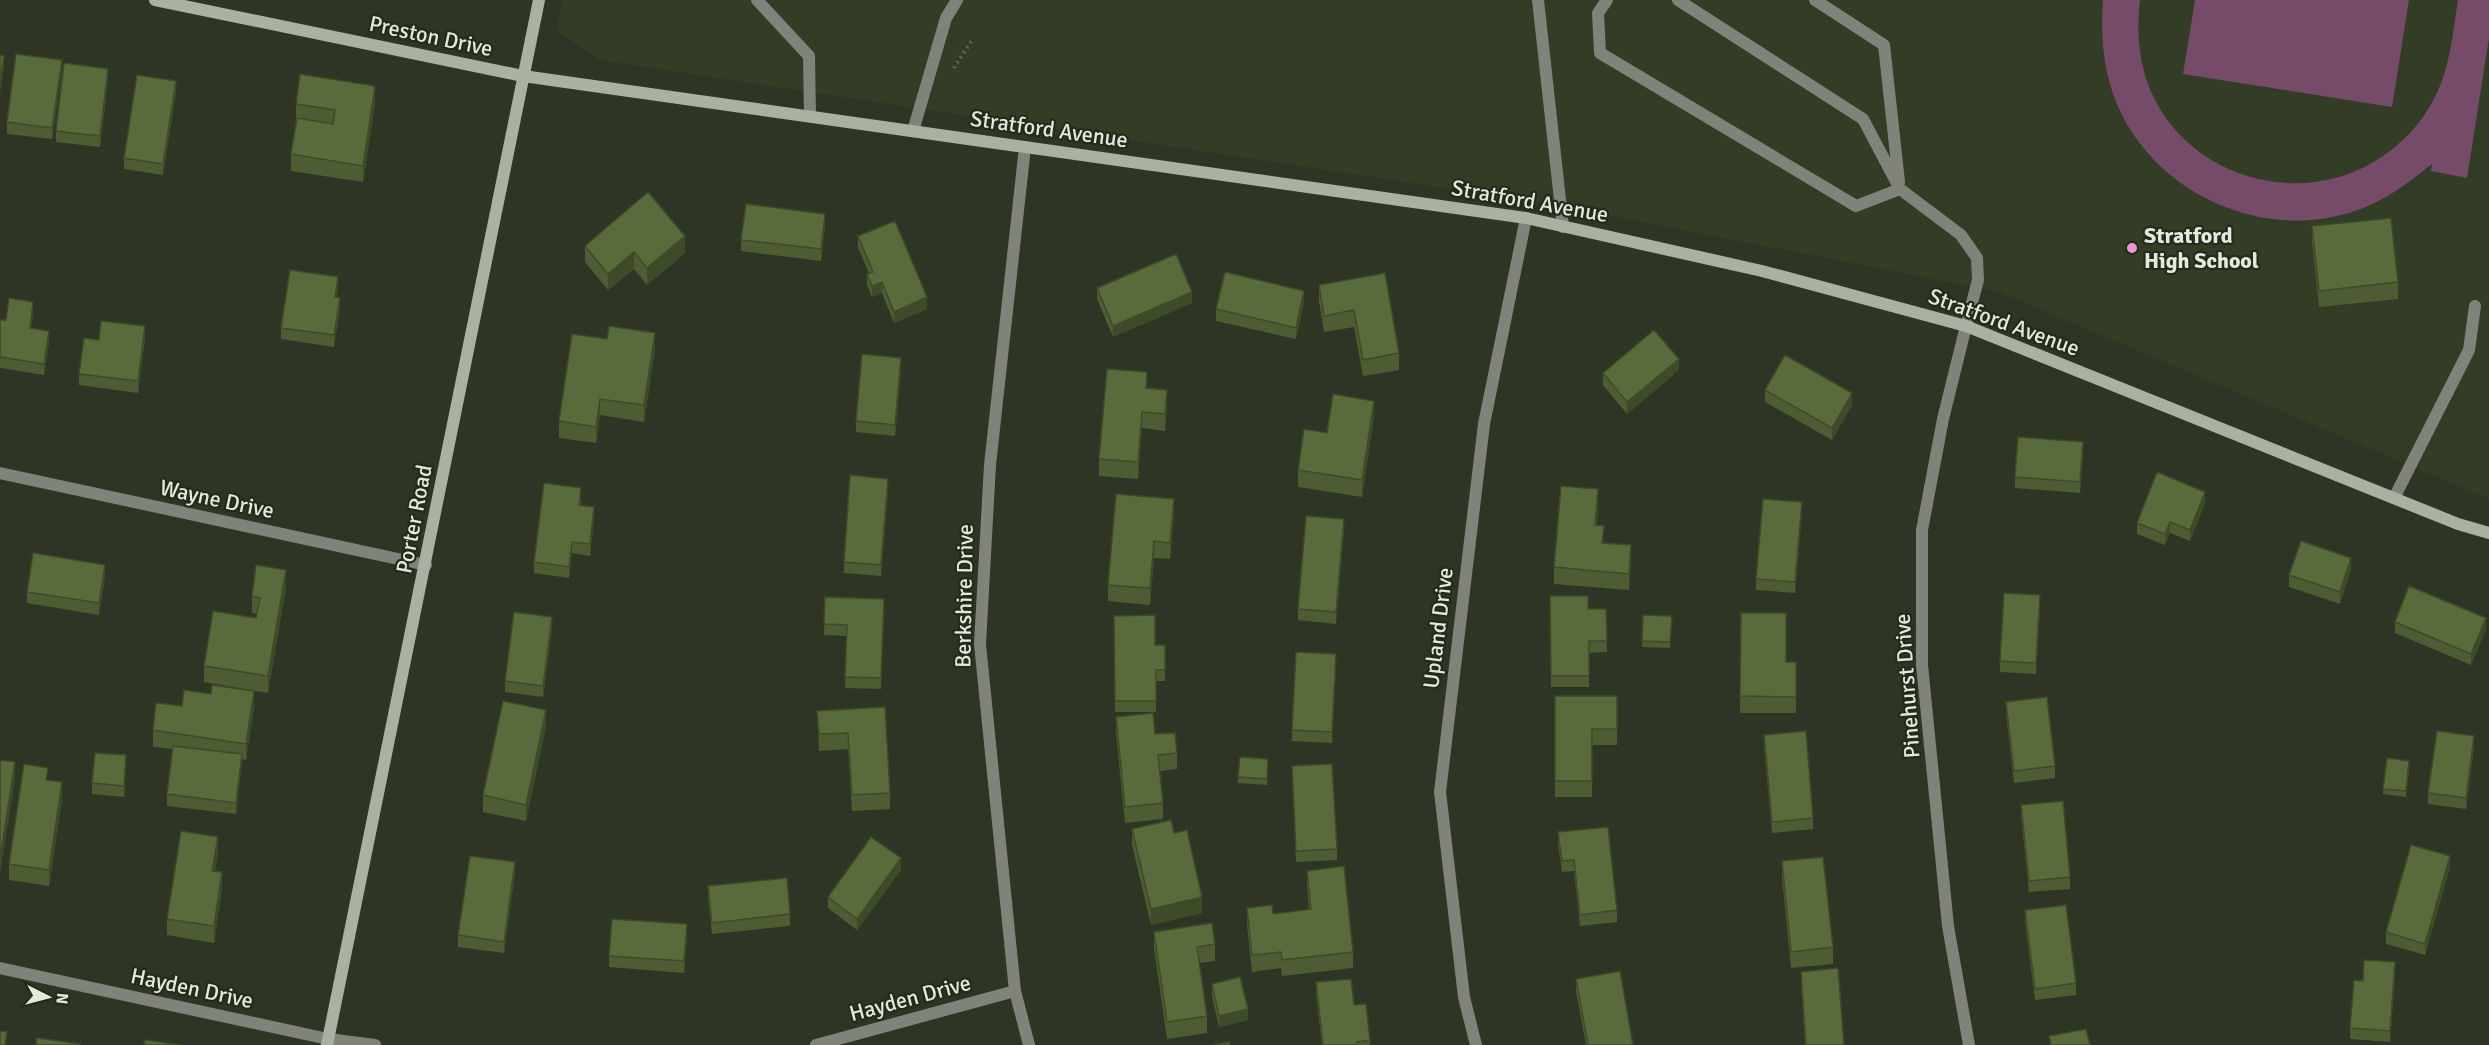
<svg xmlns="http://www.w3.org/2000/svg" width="2489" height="1045" viewBox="0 0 2489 1045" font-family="Signika,sans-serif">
  <rect width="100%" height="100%" fill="#2e3524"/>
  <path fill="#333c24" d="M 562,0 L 2489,0 L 2489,499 L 1999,292 L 1551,204 L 599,60 L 557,31 Z"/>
  <path fill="#764b69" d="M 2103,0 L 2140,0 C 2136,34 2139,67 2154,98 C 2194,179 2301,208 2377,160 C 2401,145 2422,123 2435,97 C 2450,68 2453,32 2458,0 L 2489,0 L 2489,38 L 2467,178 L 2431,171 L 2432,164 C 2408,183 2385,201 2355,211 C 2267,241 2164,198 2122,115 C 2104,79 2100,40 2103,0 Z
    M 2195,0 L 2409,0 L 2392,107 L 2183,74 Z"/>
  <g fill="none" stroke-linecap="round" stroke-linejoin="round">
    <path stroke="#686e5f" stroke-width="4" stroke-dasharray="1.5 4.5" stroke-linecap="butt" d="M 954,68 L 972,40"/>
    <path stroke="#7f837a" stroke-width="12" d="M 757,0 L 809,56 L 810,116
      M 1538,0 L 1563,227
      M 1607,0 L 1598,13 L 1600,53 L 1856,206 L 1900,189
      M 1678,0 L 1863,119 L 1900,189 L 1961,235 L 1977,258 L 1978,280 L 1966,326
      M 1815,0 L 1884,45 L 1899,182
      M 913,131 L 946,18 L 957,0
      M 2394,498 L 2469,350 L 2475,306"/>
    <path stroke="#7f837a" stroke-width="12" d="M 1025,147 L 990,465 L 980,644 L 1015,991 L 1029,1045
      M 1966,326 L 1943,419 L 1922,530 L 1922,665 L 1948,926 L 1969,1045
      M 0,473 L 426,565
      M 0,968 L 328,1039 L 375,1045
      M 816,1045 L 1015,991
      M 1476,1045 L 1464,997 L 1440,792 L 1484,424 L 1526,218"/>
    <path stroke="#abb1a2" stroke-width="12" d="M 155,0 L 523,76 L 1526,218 L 1762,271 L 1966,326 L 2458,524 L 2489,533
      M 327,1045 L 539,0"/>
  </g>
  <path fill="#4d5c33" d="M 62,71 L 52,139 L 7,134 L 7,122 Z
    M 108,80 L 100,147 L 56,142 L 56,131 Z
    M 176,92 L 163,175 L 124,169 L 124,158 Z
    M 375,103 L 363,182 L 291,171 L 291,154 L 296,121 L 296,104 Z
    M 825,225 L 821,261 L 741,251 L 741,240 Z
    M 2312,226 L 2398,282 L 2398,299 L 2319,307 L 2312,242 Z
    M 858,236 L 927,309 L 894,323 L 882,293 L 872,297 L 867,285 L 867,274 L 869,273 L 858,248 Z
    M 585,246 L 685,253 L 647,285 L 634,269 L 608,290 L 585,262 Z
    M 1385,273 L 1399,353 L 1399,370 L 1363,376 L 1354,327 L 1324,332 L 1319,301 L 1319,285 Z
    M 1097,288 L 1192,303 L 1113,337 L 1097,299 Z
    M 338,289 L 336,298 L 340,309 L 334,347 L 281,339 L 281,328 Z
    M 1304,302 L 1296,339 L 1216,321 L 1216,309 Z
    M 33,313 L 31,328 L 49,342 L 44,375 L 0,368 L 0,320 L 6,320 Z
    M 145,338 L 138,393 L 79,385 L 79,374 Z
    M 655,350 L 644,422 L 600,415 L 596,443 L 559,438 L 559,421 Z
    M 901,369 L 895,436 L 856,432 L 856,421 Z
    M 1679,370 L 1627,414 L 1603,385 L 1603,373 Z
    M 1147,389 L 1167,407 L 1165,431 L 1142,428 L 1138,479 L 1099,476 L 1099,459 Z
    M 1765,390 L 1852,405 L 1832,440 L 1765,402 Z
    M 1374,417 L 1362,497 L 1298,487 L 1298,470 L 1327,433 Z
    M 2083,453 L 2080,493 L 2015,488 L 2015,477 Z
    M 888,490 L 881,576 L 844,573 L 844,562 Z
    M 581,499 L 581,505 L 594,518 L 590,556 L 572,553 L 569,578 L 534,573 L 534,562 Z
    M 2205,503 L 2190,541 L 2170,533 L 2165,545 L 2137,534 L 2137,523 Z
    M 1598,506 L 1597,525 L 1604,543 L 1631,562 L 1629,590 L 1554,584 L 1554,567 Z
    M 1802,513 L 1795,593 L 1756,590 L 1756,579 Z
    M 1174,515 L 1170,559 L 1154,558 L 1150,605 L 1108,601 L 1108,585 Z
    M 1344,530 L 1336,624 L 1298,620 L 1298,609 Z
    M 2351,569 L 2340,604 L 2289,587 L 2289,575 Z
    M 105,577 L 99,615 L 27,603 L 27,592 Z
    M 286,587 L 268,693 L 204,682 L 204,666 L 256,618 L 257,614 L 252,613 L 252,596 Z
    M 1550,596 L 1588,609 L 1606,609 L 1607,652 L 1589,653 L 1589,687 L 1551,687 Z
    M 825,597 L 884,599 L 881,689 L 845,688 L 847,636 L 824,635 Z
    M 2040,607 L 2036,674 L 2000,672 L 2000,661 Z
    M 1741,613 L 1786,662 L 1796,662 L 1796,713 L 1740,713 Z
    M 1643,615 L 1672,616 L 1670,648 L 1642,647 Z
    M 1114,616 L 1155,645 L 1165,670 L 1165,681 L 1156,681 L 1156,712 L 1115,712 Z
    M 2395,622 L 2486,629 L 2471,665 L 2395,633 Z
    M 552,629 L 543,697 L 505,692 L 505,681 Z
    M 1336,666 L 1332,743 L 1292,741 L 1292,730 Z
    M 1555,696 L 1617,696 L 1617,745 L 1592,745 L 1592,797 L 1555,797 Z
    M 2006,702 L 2055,766 L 2055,778 L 2014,783 L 2006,713 Z
    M 182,706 L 254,708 L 246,760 L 242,759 L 236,814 L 167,806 L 167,794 L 172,749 L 153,747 L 153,730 Z
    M 885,707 L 890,793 L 890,809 L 852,811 L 848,749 L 819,751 L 817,711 Z
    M 1116,717 L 1177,753 L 1177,769 L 1160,771 L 1163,803 L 1163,819 L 1125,823 L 1116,733 Z
    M 546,727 L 526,821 L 483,812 L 483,795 Z
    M 1764,735 L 1813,818 L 1813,829 L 1772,833 L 1764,746 Z
    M 2474,747 L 2466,809 L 2428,804 L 2428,793 Z
    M 1240,757 L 1268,759 L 1267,785 L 1238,783 Z
    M 1292,766 L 1337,849 L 1337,860 L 1296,862 Z
    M 126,767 L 124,797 L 92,794 L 92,783 Z
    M 2409,767 L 2406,797 L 2383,794 L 2383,789 Z
    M 48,780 L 62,799 L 49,886 L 9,880 L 9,864 Z
    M 2021,805 L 2070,877 L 2070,889 L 2029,892 L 2021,816 Z
    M 1132,829 L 1202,913 L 1151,925 L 1132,845 Z
    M 1558,832 L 1617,910 L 1617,922 L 1580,926 L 1574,871 L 1562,872 L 1558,844 Z
    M 218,853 L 215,871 L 222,889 L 214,943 L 167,935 L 167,919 Z
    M 1782,861 L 1833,947 L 1833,964 L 1791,968 L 1782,878 Z
    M 2450,867 L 2425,955 L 2386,944 L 2386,932 Z
    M 901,870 L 857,930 L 828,908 L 828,897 Z
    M 1307,871 L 1353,952 L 1353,968 L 1282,976 L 1281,968 L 1252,972 L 1247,925 L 1247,908 L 1273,914 L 1309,909 L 1307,887 Z
    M 515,873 L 504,953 L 458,947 L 458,935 Z
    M 708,886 L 790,914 L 790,926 L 712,934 L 708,898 Z
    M 2025,910 L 2076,983 L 2076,995 L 2035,1000 L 2025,921 Z
    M 1154,932 L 1215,944 L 1215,961 L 1199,963 L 1207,1016 L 1207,1033 L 1167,1039 L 1154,948 Z
    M 687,935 L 684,973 L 609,967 L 609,956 Z
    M 1801,972 L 1844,1045 L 1805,1045 L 1801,983 Z
    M 2395,974 L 2390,1042 L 2350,1039 L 2350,1028 L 2363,981 Z
    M 1576,979 L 1633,1045 L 1586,1045 L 1576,991 Z
    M 1316,982 L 1354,1005 L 1370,1040 L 1370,1045 L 1322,1045 L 1316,994 Z
    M 1212,984 L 1248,1020 L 1219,1027 L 1212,996 Z"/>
  <path fill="#3e4b29" d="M 4,56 L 4,67 L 0,94 L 0,82 Z
    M 62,60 L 62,71 L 52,139 L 52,128 Z
    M 108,69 L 108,80 L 100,147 L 100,136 Z
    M 176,81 L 176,92 L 163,175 L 163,164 Z
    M 375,86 L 375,103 L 363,182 L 363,166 Z
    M 825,214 L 825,225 L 821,261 L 821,249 Z
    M 685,236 L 685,253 L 647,285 L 647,268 Z
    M 634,252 L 634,269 L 608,290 L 608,274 Z
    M 338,277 L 338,289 L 335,309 L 335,297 Z
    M 882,282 L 882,293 L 872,297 L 872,286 Z
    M 1304,291 L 1304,302 L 1296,339 L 1296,328 Z
    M 1192,292 L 1192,303 L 1113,337 L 1113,326 Z
    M 927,297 L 927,309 L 894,323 L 894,312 Z
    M 340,298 L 340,309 L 334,347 L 334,335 Z
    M 33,302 L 33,313 L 30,339 L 30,328 Z
    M 145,326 L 145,338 L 138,393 L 138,381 Z
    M 49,331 L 49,342 L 44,375 L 44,364 Z
    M 655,333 L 655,350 L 644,422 L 644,405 Z
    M 901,358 L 901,369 L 895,436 L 895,425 Z
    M 1679,359 L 1679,370 L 1627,414 L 1627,402 Z
    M 1167,390 L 1167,407 L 1165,431 L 1165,414 Z
    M 1852,393 L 1852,405 L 1832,440 L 1832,428 Z
    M 600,399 L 600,415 L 596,443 L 596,427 Z
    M 1374,401 L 1374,417 L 1362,497 L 1362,480 Z
    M 1142,412 L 1142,428 L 1138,479 L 1138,462 Z
    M 2083,442 L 2083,453 L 2080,493 L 2080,482 Z
    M 888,479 L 888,490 L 881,576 L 881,565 Z
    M 1598,489 L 1598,506 L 1595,541 L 1595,525 Z
    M 2205,492 L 2205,503 L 2190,541 L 2190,530 Z
    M 1174,499 L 1174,515 L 1170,559 L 1170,543 Z
    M 1802,502 L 1802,513 L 1795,593 L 1795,582 Z
    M 594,507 L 594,518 L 590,556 L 590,544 Z
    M 1344,519 L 1344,530 L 1336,624 L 1336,612 Z
    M 2170,522 L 2170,533 L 2165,545 L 2165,534 Z
    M 1154,541 L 1154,558 L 1150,605 L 1150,588 Z
    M 572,542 L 572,553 L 569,578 L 569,567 Z
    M 1631,545 L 1631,562 L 1629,590 L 1629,574 Z
    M 2351,558 L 2351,569 L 2340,604 L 2340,592 Z
    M 105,565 L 105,577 L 99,615 L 99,603 Z
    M 286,570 L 286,587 L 268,693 L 268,676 Z
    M 2040,595 L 2040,607 L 2036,674 L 2036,663 Z
    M 552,617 L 552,629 L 543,697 L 543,686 Z
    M 2486,618 L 2486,629 L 2471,665 L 2471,654 Z
    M 1336,654 L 1336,666 L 1332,743 L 1332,732 Z
    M 254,691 L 254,708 L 246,760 L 246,744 Z
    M 546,710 L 546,727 L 526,821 L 526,805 Z
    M 2474,736 L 2474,747 L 2466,809 L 2466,798 Z
    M 242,754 L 242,765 L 236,814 L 236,803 Z
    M 126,755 L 126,767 L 124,797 L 124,786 Z
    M 15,762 L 15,779 L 0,874 L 0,858 Z
    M 62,782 L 62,799 L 49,886 L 49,870 Z
    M 218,837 L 218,853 L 212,887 L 212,871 Z
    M 2450,856 L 2450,867 L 2425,955 L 2425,944 Z
    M 901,858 L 901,870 L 857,930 L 857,919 Z
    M 515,862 L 515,873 L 504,953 L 504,942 Z
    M 222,872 L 222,889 L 214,943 L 214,926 Z
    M 1202,897 L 1202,913 L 1151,925 L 1151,909 Z
    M 687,924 L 687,935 L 684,973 L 684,961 Z
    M 2395,962 L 2395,974 L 2390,1042 L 2390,1031 Z
    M 1248,1009 L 1248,1020 L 1219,1027 L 1219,1016 Z"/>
  <path fill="#596b3b" stroke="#3e4b29" stroke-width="1.5" d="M 16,54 L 62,60 L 52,128 L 7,122 Z
    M 0,55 L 4,56 L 0,82 Z
    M 64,63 L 108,69 L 100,136 L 56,131 Z
    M 300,74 L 375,86 L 363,166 L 291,154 L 297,118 L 333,124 L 335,110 L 296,104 Z
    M 137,75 L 176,81 L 163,164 L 124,158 Z
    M 648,192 L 685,236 L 647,268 L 634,252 L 608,274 L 585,246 Z
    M 746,204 L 825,214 L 821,249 L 741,240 Z
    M 2391,218 L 2398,282 L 2319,291 L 2312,226 Z
    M 895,221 L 927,297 L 894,312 L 882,282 L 872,286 L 867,274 L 873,272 L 858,236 Z
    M 1176,254 L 1192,292 L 1113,326 L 1097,288 Z
    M 290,270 L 338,277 L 335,297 L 340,298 L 334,335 L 281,328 Z
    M 1225,272 L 1304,291 L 1296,328 L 1216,309 Z
    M 1385,273 L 1399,353 L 1363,360 L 1354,310 L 1324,316 L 1319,285 Z
    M 9,298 L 33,302 L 30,328 L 49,331 L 44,364 L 0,357 L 0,320 L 6,320 Z
    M 101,321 L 145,326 L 138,381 L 79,374 L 84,338 L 99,340 Z
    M 609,326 L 655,333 L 644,405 L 600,399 L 596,427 L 559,421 L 572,334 L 607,339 Z
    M 1654,330 L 1679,359 L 1627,402 L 1603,373 Z
    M 862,354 L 901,358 L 895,425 L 856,421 Z
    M 1785,355 L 1852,393 L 1832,428 L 1765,390 Z
    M 1107,369 L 1147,372 L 1146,388 L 1167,390 L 1165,414 L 1142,412 L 1138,462 L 1099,459 Z
    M 1333,394 L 1374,401 L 1362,480 L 1298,470 L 1304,429 L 1327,433 Z
    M 2018,437 L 2083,442 L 2080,482 L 2015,477 Z
    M 2157,472 L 2205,492 L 2190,530 L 2170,522 L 2165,534 L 2137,523 Z
    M 850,475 L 888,479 L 881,565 L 844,562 Z
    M 544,483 L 581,488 L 579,505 L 594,507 L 590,544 L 572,542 L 569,567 L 534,562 Z
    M 1561,486 L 1598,489 L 1595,525 L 1604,526 L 1602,543 L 1631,545 L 1629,574 L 1554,567 Z
    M 1116,494 L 1174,499 L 1170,543 L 1154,541 L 1150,588 L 1108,585 Z
    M 1763,499 L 1802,502 L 1795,582 L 1756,579 Z
    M 1306,516 L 1344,519 L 1336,612 L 1298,609 Z
    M 2301,541 L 2351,558 L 2340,592 L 2289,575 Z
    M 33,553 L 105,565 L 99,603 L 27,592 Z
    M 256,565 L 286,570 L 268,676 L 204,666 L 213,611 L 256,618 L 260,598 L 252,596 Z
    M 2409,586 L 2486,618 L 2471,654 L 2395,622 Z
    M 2004,593 L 2040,595 L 2036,663 L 2000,661 Z
    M 1550,596 L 1588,596 L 1588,609 L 1606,609 L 1607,641 L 1589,641 L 1589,676 L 1551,676 Z
    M 825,597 L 884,599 L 881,678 L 845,677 L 847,625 L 824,624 Z
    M 514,612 L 552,617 L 543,686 L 505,681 Z
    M 1741,613 L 1786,613 L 1786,662 L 1796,662 L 1796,697 L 1740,696 Z
    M 1155,615 L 1155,645 L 1165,645 L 1165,670 L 1156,670 L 1156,701 L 1115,701 L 1114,616 Z
    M 1643,615 L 1672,616 L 1670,642 L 1642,641 Z
    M 1296,652 L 1336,654 L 1332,732 L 1292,730 Z
    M 212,685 L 254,691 L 246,744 L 153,730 L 156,703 L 182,706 L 184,690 L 211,694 Z
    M 1555,696 L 1617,696 L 1617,729 L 1592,729 L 1592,781 L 1555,781 Z
    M 2047,697 L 2055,766 L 2014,771 L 2006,702 Z
    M 503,701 L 546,710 L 526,805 L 483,795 Z
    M 885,707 L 890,793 L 852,795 L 848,733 L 819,734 L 817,711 Z
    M 1153,713 L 1155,734 L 1175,733 L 1177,753 L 1158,755 L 1163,803 L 1125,807 L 1116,717 Z
    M 1806,731 L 1813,818 L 1772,822 L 1764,735 Z
    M 2437,731 L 2474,736 L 2466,798 L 2428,793 Z
    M 173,746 L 242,754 L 236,803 L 167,794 Z
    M 95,753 L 126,755 L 124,786 L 92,783 Z
    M 1240,757 L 1268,759 L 1267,779 L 1238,777 Z
    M 2387,758 L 2409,761 L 2406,791 L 2383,789 Z
    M 0,760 L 15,762 L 0,858 Z
    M 24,764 L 48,768 L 46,780 L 62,782 L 49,870 L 9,864 Z
    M 1332,764 L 1337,849 L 1296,851 L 1292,766 Z
    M 2063,801 L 2070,877 L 2029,881 L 2021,805 Z
    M 1171,820 L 1174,833 L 1187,830 L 1202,897 L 1151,909 L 1132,829 Z
    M 1608,827 L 1617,910 L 1580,915 L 1574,860 L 1562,861 L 1558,832 Z
    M 181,831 L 218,837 L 212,871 L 222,872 L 214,926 L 167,919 Z
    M 871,837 L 901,858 L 857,919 L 828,897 Z
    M 2411,845 L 2450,856 L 2425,944 L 2386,932 Z
    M 470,856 L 515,862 L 504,942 L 458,935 Z
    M 1823,857 L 1833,947 L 1791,952 L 1782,861 Z
    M 1344,866 L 1353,952 L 1282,960 L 1281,952 L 1252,955 L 1247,908 L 1272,905 L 1273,914 L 1311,909 L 1307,871 Z
    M 787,878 L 790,914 L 712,923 L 708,886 Z
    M 2066,905 L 2076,983 L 2035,989 L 2025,910 Z
    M 612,919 L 687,924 L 684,961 L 609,956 Z
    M 1212,923 L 1215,944 L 1197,947 L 1207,1016 L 1167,1022 L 1154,932 Z
    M 2364,960 L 2395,962 L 2390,1031 L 2350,1028 L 2354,980 L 2363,981 Z
    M 1838,968 L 1844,1045 L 1806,1045 L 1801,972 Z
    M 1620,971 L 1633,1045 L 1588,1045 L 1576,979 Z
    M 1240,977 L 1248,1009 L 1219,1016 L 1212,984 Z
    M 1351,979 L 1354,1005 L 1366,1004 L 1370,1040 L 1357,1042 L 1357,1045 L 1323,1045 L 1316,982 Z
    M 2086,1029 L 2090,1045 L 2051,1045 L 2049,1036 Z
    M 0,1031 L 7,1032 L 5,1045 L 0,1045 Z
    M 37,1038 L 80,1044 L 80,1045 L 36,1045 Z
    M 145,1040 L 181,1045 L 144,1045 Z
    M 1229,1042 L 1230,1045 L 1213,1045 Z"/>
  <circle fill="#f291d6" stroke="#252b1a" stroke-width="2" cx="2132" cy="248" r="6"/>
  <g text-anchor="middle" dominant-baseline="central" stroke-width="4.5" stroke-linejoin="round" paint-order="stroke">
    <g font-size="22" fill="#e4e9de" stroke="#252b1a">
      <text transform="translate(431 36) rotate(12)">Preston Drive</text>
      <text transform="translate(1049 129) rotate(8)">Stratford Avenue</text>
      <text transform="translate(1530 201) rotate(10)">Stratford Avenue</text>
      <text transform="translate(2004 322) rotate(20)">Stratford Avenue</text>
      <text transform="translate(217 499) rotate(12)">Wayne Drive</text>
      <text transform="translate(414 519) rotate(-79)">Porter Road</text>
      <text transform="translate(964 596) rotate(-89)">Berkshire Drive</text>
      <text transform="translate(1438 628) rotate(-83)">Upland Drive</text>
      <text transform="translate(1907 686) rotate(-94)">Pinehurst Drive</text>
      <text transform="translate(192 988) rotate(12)">Hayden Drive</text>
      <text transform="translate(910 998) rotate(-15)">Hayden Drive</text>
    </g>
    <g font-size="22" font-weight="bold" fill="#e4e9de" stroke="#252b1a" text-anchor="start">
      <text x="2144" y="235">Stratford<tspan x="2144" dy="25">High School</tspan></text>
    </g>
  </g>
  <g transform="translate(48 997) rotate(96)" stroke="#252b1a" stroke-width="4.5" paint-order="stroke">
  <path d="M0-4.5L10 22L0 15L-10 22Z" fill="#e4e9de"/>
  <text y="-9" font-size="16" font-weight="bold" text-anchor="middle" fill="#e4e9de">N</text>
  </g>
</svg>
